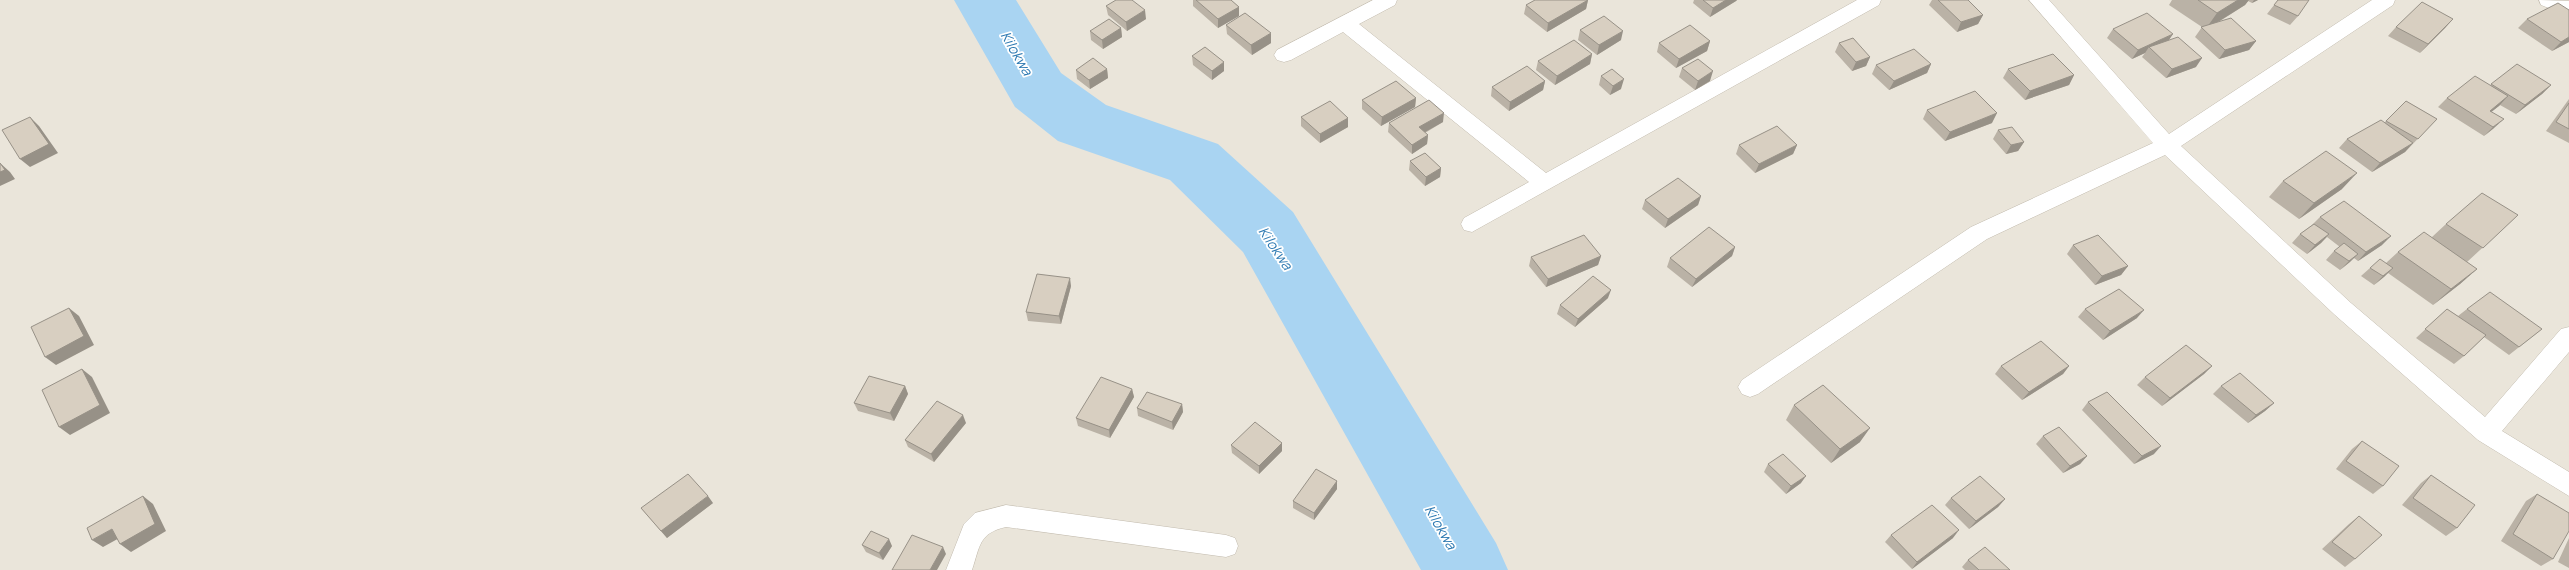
<svg xmlns="http://www.w3.org/2000/svg" width="2569" height="570" viewBox="0 0 2569 570" font-family="Manrope,sans-serif">
  <rect width="100%" height="100%" fill="#f6f3ec"/>
  <path fill="#eae5da" d="M 0,0 L 2569,0 L 2569,570 L 0,570 Z"/>
  <g fill="none" stroke-linecap="round" stroke-linejoin="round">
    <path fill="#a9d4f2" fill-rule="evenodd" d="M 954,0 L 1016,0 L 1061,73 L 1106,105 L 1218,144 L 1293,212 L 1496,543 L 1508,570 L 1421,570 L 1243,252 L 1170,180 L 1058,141 L 1015,107 Z"/>
    <g stroke="#c2bbae" stroke-width="1">
      <path id="minor" d="M 1373,0 L 1397,0 L 1395,5 L 1359,24 L 1546,173 L 1857,0 L 1881,0 L 1879,5 L 1472,232 L 1464,230 L 1461,224 L 1464,218 L 1529,182 L 1343,32 L 1291,60 L 1284,62 L 1277,60 L 1274,55 L 1277,50 Z
        M 2029,0 L 2049,0 L 2169,134 L 2372,0 L 2395,0 L 2393,5 L 2181,146 L 2351,303 L 2485,417 L 2561,329 L 2569,327 L 2569,352 L 2502,431 L 2569,472 L 2569,496 L 2478,440 L 2335,315 L 2165,155 L 1987,239 L 1758,394 L 1750,397 L 1742,394 L 1738,387 L 1742,380 L 1971,227 L 2153,143 Z
        M 2539,0 L 2569,1 L 2569,16 L 2541,5 Z
        M 1006,505 L 1226,535 L 1235,538 L 1238,546 L 1235,554 L 1226,557 L 1006,527 C 979,533 980,546 972,570 L 946,570 L 964,524 L 975,513 Z"/>
    </g>
    <use href="#minor" fill="#fff" fill-rule="evenodd"/>
  </g>
  <path fill="#bab2a6" d="M 1193,0 L 1231,0 L 1239,7 L 1239,16 L 1218,28 L 1193,6 Z
    M 1588,0 L 1586,9 L 1547,32 L 1524,14 L 1526,5 Z
    M 1694,0 L 1737,0 L 1736,1 L 1710,17 L 1693,3 Z
    M 1932,0 L 1968,0 L 1983,15 L 1978,24 L 1957,32 L 1929,5 Z
    M 2172,0 L 2258,0 L 2252,3 L 2248,1 L 2245,5 L 2217,23 L 2256,41 L 2249,50 L 2219,59 L 2195,37 L 2202,27 L 2169,5 Z
    M 2278,0 L 2298,16 L 2290,25 L 2267,14 Z
    M 1106,6 L 1146,19 L 1127,31 L 1108,15 Z
    M 2569,10 L 2569,42 L 2552,51 L 2518,28 L 2527,19 Z
    M 2453,19 L 2445,28 L 2420,53 L 2388,36 L 2396,27 Z
    M 1226,25 L 1271,43 L 1252,55 L 1227,34 Z
    M 1121,28 L 1122,37 L 1103,49 L 1091,40 L 1090,31 Z
    M 2113,29 L 2169,40 L 2196,67 L 2166,78 L 2142,57 L 2145,53 L 2132,59 L 2107,38 Z
    M 1580,30 L 1621,40 L 1597,55 L 1578,40 Z
    M 1710,41 L 1707,51 L 1676,68 L 1657,52 L 1659,43 Z
    M 1839,43 L 1870,57 L 1866,66 L 1852,71 L 1835,52 Z
    M 1592,54 L 1590,64 L 1555,85 L 1536,70 L 1538,61 Z
    M 1192,56 L 1224,71 L 1212,80 L 1193,65 Z
    M 1931,64 L 1927,73 L 1889,90 L 1872,74 L 1876,65 Z
    M 1682,68 L 1710,81 L 1695,90 L 1679,77 Z
    M 1107,69 L 1108,78 L 1090,89 L 1077,79 L 1076,70 Z
    M 2008,69 L 2074,75 L 2069,85 L 2025,100 L 2003,78 Z
    M 1601,76 L 1621,89 L 1610,95 L 1599,85 Z
    M 1545,81 L 1543,90 L 1509,111 L 1491,96 L 1492,87 Z
    M 2491,84 L 2551,85 L 2542,94 L 2516,114 L 2500,105 L 2491,112 L 2494,128 L 2484,136 L 2438,107 L 2447,98 L 2490,86 Z
    M 1416,98 L 1415,107 L 1381,126 L 1362,109 L 1362,100 Z
    M 2569,99 L 2569,143 L 2546,131 Z
    M 2406,101 L 2437,119 L 2405,152 L 2372,172 L 2339,148 L 2347,139 L 2385,122 Z
    M 1927,110 L 1992,123 L 1945,141 L 1923,119 Z
    M 1301,117 L 1348,118 L 1348,127 L 1320,143 L 1301,126 Z
    M 1443,122 L 1425,133 L 1428,135 L 1427,144 L 1412,154 L 1388,132 L 1389,123 Z
    M 1998,130 L 2024,142 L 2018,151 L 2006,154 L 1993,139 Z
    M 1739,145 L 1797,145 L 1793,154 L 1755,173 L 1736,154 Z
    M 1410,161 L 1441,168 L 1440,177 L 1425,186 L 1409,170 Z
    M 2283,181 L 2342,189 L 2299,219 L 2269,197 Z
    M 1701,196 L 1698,205 L 1665,228 L 1642,209 L 1645,200 Z
    M 2518,215 L 2467,262 L 2477,269 L 2460,284 L 2433,305 L 2388,273 L 2374,285 L 2361,276 L 2370,268 L 2386,263 L 2398,252 L 2432,237 L 2446,224 Z
    M 2320,217 L 2382,245 L 2358,261 L 2354,258 L 2340,270 L 2326,260 L 2334,251 L 2340,247 L 2327,237 L 2321,243 L 2307,254 L 2292,243 L 2300,234 L 2312,225 Z
    M 2073,245 L 2128,266 L 2121,275 L 2095,285 L 2067,254 Z
    M 1735,247 L 1732,256 L 1692,287 L 1667,267 L 1670,258 Z
    M 1601,256 L 1598,265 L 1546,287 L 1529,266 L 1531,257 Z
    M 1071,286 L 1061,324 L 1028,321 L 1026,312 Z
    M 1608,298 L 1575,327 L 1557,314 L 1560,305 Z
    M 2085,309 L 2137,318 L 2103,340 L 2078,317 Z
    M 2447,309 L 2458,316 L 2467,309 L 2542,329 L 2509,355 L 2484,337 L 2464,356 L 2454,364 L 2416,338 Z
    M 2001,366 L 2069,366 L 2063,374 L 2022,400 L 1995,374 Z
    M 2212,366 L 2204,374 L 2162,406 L 2137,385 L 2145,377 Z
    M 905,386 L 908,394 L 894,421 L 858,411 L 854,403 Z
    M 2221,386 L 2274,403 L 2265,411 L 2248,423 L 2213,394 Z
    M 1132,389 L 1134,397 L 1110,438 L 1078,426 L 1076,418 Z
    M 2088,402 L 2154,454 L 2134,464 L 2082,410 Z
    M 1182,404 L 1183,412 L 1173,430 L 1138,416 L 1137,408 Z
    M 1794,405 L 1860,442 L 1831,463 L 1786,420 Z
    M 966,423 L 934,462 L 908,447 L 905,440 Z
    M 2043,436 L 2087,456 L 2080,464 L 2063,473 L 2036,444 Z
    M 2362,441 L 2383,486 L 2373,494 L 2336,469 L 2352,449 Z
    M 1231,445 L 1282,451 L 1259,474 L 1232,453 Z
    M 1768,464 L 1801,483 L 1786,494 L 1764,472 Z
    M 2431,475 L 2457,528 L 2446,536 L 2402,505 L 2421,483 Z
    M 1337,481 L 1337,489 L 1314,520 L 1293,508 L 1293,501 Z
    M 2537,494 L 2553,559 L 2541,566 L 2501,541 L 2526,501 Z
    M 1951,498 L 2005,499 L 1998,507 L 1969,529 L 1945,505 Z
    M 713,503 L 667,538 L 641,508 Z
    M 2359,516 L 2355,559 L 2345,567 L 2322,549 L 2349,524 Z
    M 1891,535 L 1953,538 L 1912,569 L 1885,542 Z
    M 2569,538 L 2569,568 L 2558,562 Z
    M 862,545 L 892,546 L 883,560 L 866,552 Z
    M 1968,560 L 2010,570 L 1965,570 L 1962,567 Z"/>
  <path fill="#979187" d="M 1588,0 L 1586,9 L 1547,32 L 1548,23 Z
    M 1726,0 L 1737,0 L 1736,1 L 1710,17 L 1713,8 Z
    M 2238,0 L 2249,0 L 2245,5 L 2205,30 L 2217,13 Z
    M 2254,0 L 2258,0 L 2252,3 Z
    M 1239,7 L 1239,16 L 1218,28 L 1218,19 Z
    M 1145,10 L 1146,19 L 1127,31 L 1126,22 Z
    M 1983,15 L 1978,24 L 1957,32 L 1961,22 Z
    M 2453,19 L 2445,28 L 2420,53 L 2428,44 Z
    M 1121,28 L 1122,37 L 1103,49 L 1102,40 Z
    M 1623,31 L 1621,40 L 1597,55 L 1599,45 Z
    M 1271,33 L 1271,43 L 1252,55 L 1251,45 Z
    M 2173,34 L 2167,43 L 2149,47 L 2145,53 L 2132,59 L 2138,50 Z
    M 2569,37 L 2569,42 L 2552,51 L 2561,42 Z
    M 1710,41 L 1707,51 L 1676,68 L 1679,59 Z
    M 2256,41 L 2249,50 L 2219,59 L 2225,50 Z
    M 1592,54 L 1590,64 L 1555,85 L 1557,76 Z
    M 1870,57 L 1866,66 L 1852,71 L 1856,62 Z
    M 2202,58 L 2196,67 L 2166,78 L 2172,69 Z
    M 1224,62 L 1224,71 L 1212,80 L 1212,71 Z
    M 1931,64 L 1927,73 L 1889,90 L 1894,81 Z
    M 1107,69 L 1108,78 L 1090,89 L 1089,80 Z
    M 1713,71 L 1710,81 L 1695,90 L 1698,81 Z
    M 2074,75 L 2069,85 L 2025,100 L 2030,91 Z
    M 1624,79 L 1621,89 L 1610,95 L 1613,86 Z
    M 1545,81 L 1543,90 L 1509,111 L 1510,102 Z
    M 2551,85 L 2542,94 L 2516,114 L 2525,105 Z
    M 2508,96 L 2499,106 L 2481,120 L 2490,111 Z
    M 1416,98 L 1415,107 L 1381,126 L 1382,117 Z
    M 1444,113 L 1443,122 L 1418,136 L 1419,127 Z
    M 1997,113 L 1992,123 L 1945,141 L 1950,132 Z
    M 30,117 L 39,126 L 58,153 L 30,167 L 20,159 Z
    M 1348,118 L 1348,127 L 1320,143 L 1320,134 Z
    M 2504,119 L 2494,128 L 2484,136 L 2493,127 Z
    M 1428,135 L 1427,144 L 1412,154 L 1412,145 Z
    M 2024,142 L 2018,151 L 2006,154 L 2011,145 Z
    M 2413,143 L 2405,152 L 2372,172 L 2380,163 Z
    M 1797,145 L 1793,154 L 1755,173 L 1759,164 Z
    M 0,163 L 10,172 L 15,179 L 0,186 Z
    M 1441,168 L 1440,177 L 1425,186 L 1426,177 Z
    M 2357,173 L 2342,189 L 2299,219 L 2314,203 Z
    M 1701,196 L 1698,205 L 1665,228 L 1668,219 Z
    M 2329,234 L 2321,243 L 2307,254 L 2315,245 Z
    M 2391,236 L 2382,245 L 2358,261 L 2366,252 Z
    M 1735,247 L 1732,256 L 1692,287 L 1696,279 Z
    M 2358,254 L 2350,262 L 2340,270 L 2349,261 Z
    M 1601,256 L 1598,265 L 1546,287 L 1548,279 Z
    M 2128,266 L 2121,275 L 2095,285 L 2102,276 Z
    M 2393,268 L 2384,277 L 2374,285 L 2383,276 Z
    M 2477,269 L 2460,284 L 2433,305 L 2451,289 Z
    M 1070,278 L 1071,286 L 1061,324 L 1059,316 Z
    M 1611,290 L 1608,298 L 1575,327 L 1578,319 Z
    M 69,308 L 79,316 L 94,345 L 56,365 L 45,357 Z
    M 2144,310 L 2137,318 L 2103,340 L 2110,331 Z
    M 2069,366 L 2063,374 L 2022,400 L 2029,392 Z
    M 2212,366 L 2204,374 L 2162,406 L 2170,398 Z
    M 82,369 L 92,377 L 110,413 L 70,435 L 59,427 Z
    M 905,386 L 908,394 L 894,421 L 890,413 Z
    M 1132,389 L 1134,397 L 1110,438 L 1109,430 Z
    M 2274,403 L 2265,411 L 2248,423 L 2256,415 Z
    M 1182,404 L 1183,412 L 1173,430 L 1172,422 Z
    M 963,415 L 966,423 L 934,462 L 931,454 Z
    M 1870,428 L 1860,442 L 1831,463 L 1840,449 Z
    M 1282,443 L 1282,451 L 1259,474 L 1259,466 Z
    M 2161,446 L 2154,454 L 2134,464 L 2142,456 Z
    M 2087,456 L 2080,464 L 2063,473 L 2070,466 Z
    M 1806,476 L 1801,483 L 1786,494 L 1791,486 Z
    M 1337,481 L 1337,489 L 1314,520 L 1314,513 Z
    M 143,496 L 153,504 L 166,531 L 131,552 L 120,544 Z
    M 708,496 L 713,503 L 667,538 L 661,531 Z
    M 2005,499 L 1998,507 L 1969,529 L 1976,521 Z
    M 112,529 L 123,536 L 103,547 L 92,540 Z
    M 1959,530 L 1953,538 L 1912,569 L 1917,562 Z
    M 889,539 L 892,546 L 883,560 L 879,553 Z
    M 943,547 L 946,554 L 937,570 L 930,570 Z"/>
  <path fill="#d8cfc1" stroke="#979187" d="M 1116,0 L 1132,0 L 1145,10 L 1126,22 L 1106,6 Z
    M 1196,0 L 1231,0 L 1239,7 L 1218,19 Z
    M 1535,0 L 1588,0 L 1548,23 L 1526,5 Z
    M 1703,0 L 1726,0 L 1713,8 Z
    M 1938,0 L 1968,0 L 1983,15 L 1961,22 Z
    M 2198,0 L 2238,0 L 2217,13 Z
    M 2278,0 L 2309,0 L 2298,16 L 2274,5 Z
    M 2422,2 L 2453,19 L 2428,44 L 2396,27 Z
    M 2558,3 L 2569,10 L 2569,37 L 2561,42 L 2527,19 Z
    M 1245,13 L 1271,33 L 1251,45 L 1226,25 Z
    M 2147,13 L 2173,34 L 2138,50 L 2113,29 Z
    M 1604,16 L 1623,31 L 1599,45 L 1580,30 Z
    M 2231,18 L 2256,41 L 2225,50 L 2201,27 Z
    M 1109,19 L 1121,28 L 1102,40 L 1090,31 Z
    M 1690,25 L 1710,41 L 1679,59 L 1659,43 Z
    M 2178,37 L 2202,58 L 2172,69 L 2149,47 Z
    M 1853,38 L 1870,57 L 1856,62 L 1839,43 Z
    M 1574,40 L 1592,54 L 1557,76 L 1538,61 Z
    M 1205,47 L 1224,62 L 1212,71 L 1192,56 Z
    M 1914,49 L 1931,64 L 1894,81 L 1876,65 Z
    M 2053,54 L 2074,75 L 2030,91 L 2008,69 Z
    M 1093,58 L 1107,69 L 1089,80 L 1076,70 Z
    M 1698,59 L 1713,71 L 1698,81 L 1682,68 Z
    M 2517,64 L 2551,85 L 2525,105 L 2491,84 Z
    M 1527,66 L 1545,81 L 1510,102 L 1492,87 Z
    M 1612,69 L 1624,79 L 1613,86 L 1601,76 Z
    M 2475,76 L 2508,96 L 2490,111 L 2504,119 L 2493,127 L 2447,98 Z
    M 1396,81 L 1416,98 L 1382,117 L 1362,100 Z
    M 1975,91 L 1997,113 L 1950,132 L 1927,110 Z
    M 1429,100 L 1444,113 L 1419,127 L 1428,135 L 1412,145 L 1389,123 Z
    M 1330,101 L 1348,118 L 1320,134 L 1301,117 Z
    M 2406,101 L 2437,119 L 2418,139 L 2386,121 Z
    M 2569,103 L 2569,129 L 2556,122 Z
    M 30,117 L 49,144 L 20,159 L 2,130 Z
    M 2381,120 L 2413,143 L 2380,163 L 2347,139 Z
    M 1777,126 L 1797,145 L 1759,164 L 1739,145 Z
    M 2012,127 L 2024,142 L 2011,145 L 1998,130 Z
    M 2326,151 L 2357,173 L 2314,203 L 2283,181 Z
    M 1425,153 L 1441,168 L 1426,177 L 1410,161 Z
    M 0,163 L 5,170 L 0,172 Z
    M 1678,178 L 1701,196 L 1668,219 L 1645,200 Z
    M 2482,193 L 2518,215 L 2483,248 L 2446,224 Z
    M 2344,201 L 2391,236 L 2366,252 L 2320,217 Z
    M 2314,224 L 2329,234 L 2315,245 L 2300,234 Z
    M 1709,227 L 1735,247 L 1696,279 L 1670,258 Z
    M 2424,232 L 2477,269 L 2451,289 L 2398,252 Z
    M 1584,235 L 1601,256 L 1548,279 L 1531,257 Z
    M 2098,235 L 2128,266 L 2102,276 L 2073,245 Z
    M 2344,243 L 2358,254 L 2349,261 L 2334,251 Z
    M 2380,259 L 2393,268 L 2383,276 L 2370,268 Z
    M 1037,274 L 1070,278 L 1059,316 L 1026,312 Z
    M 1593,276 L 1611,290 L 1578,319 L 1560,305 Z
    M 2119,289 L 2144,310 L 2110,331 L 2085,309 Z
    M 2490,292 L 2542,329 L 2519,347 L 2467,309 Z
    M 69,308 L 84,336 L 45,357 L 31,327 Z
    M 2447,309 L 2486,335 L 2464,356 L 2425,329 Z
    M 2041,341 L 2069,366 L 2029,392 L 2001,366 Z
    M 2186,345 L 2212,366 L 2170,398 L 2145,377 Z
    M 82,369 L 100,405 L 59,427 L 42,390 Z
    M 2240,373 L 2274,403 L 2256,415 L 2221,386 Z
    M 869,376 L 905,386 L 890,413 L 854,403 Z
    M 1101,377 L 1132,389 L 1109,430 L 1076,418 Z
    M 1823,385 L 1870,428 L 1840,449 L 1794,405 Z
    M 1147,392 L 1182,404 L 1172,422 L 1137,408 Z
    M 2107,392 L 2161,446 L 2142,456 L 2088,402 Z
    M 937,401 L 963,415 L 931,454 L 905,440 Z
    M 1255,422 L 1282,443 L 1259,466 L 1231,445 Z
    M 2059,427 L 2087,456 L 2070,466 L 2043,436 Z
    M 2362,441 L 2399,466 L 2383,486 L 2346,461 Z
    M 1783,454 L 1806,476 L 1791,486 L 1768,464 Z
    M 1316,469 L 1337,481 L 1314,513 L 1293,501 Z
    M 688,474 L 708,496 L 661,531 L 641,508 Z
    M 2431,475 L 2475,505 L 2457,528 L 2413,498 Z
    M 1980,476 L 2005,499 L 1976,521 L 1951,498 Z
    M 2537,494 L 2569,513 L 2569,531 L 2553,559 L 2513,534 Z
    M 143,496 L 155,524 L 120,544 L 112,529 L 92,540 L 87,528 Z
    M 1932,505 L 1959,530 L 1917,562 L 1891,535 Z
    M 2359,516 L 2382,535 L 2355,559 L 2332,542 Z
    M 871,531 L 889,539 L 879,553 L 862,545 Z
    M 912,535 L 943,547 L 930,570 L 892,570 Z
    M 1985,547 L 2010,570 L 1979,570 L 1968,560 Z"/>
  <g text-anchor="middle" dominant-baseline="central" stroke-width="3.5" stroke-linejoin="round" paint-order="stroke">
    <g font-size="14" font-style="italic" fill="#2e7ab2" stroke="#fff">
      <text transform="translate(1017 53) rotate(60)">Kilokwa</text>
      <text transform="translate(1276 248) rotate(56)">Kilokwa</text>
      <text transform="translate(1441 527) rotate(60)">Kilokwa</text>
    </g>
  </g>
</svg>
